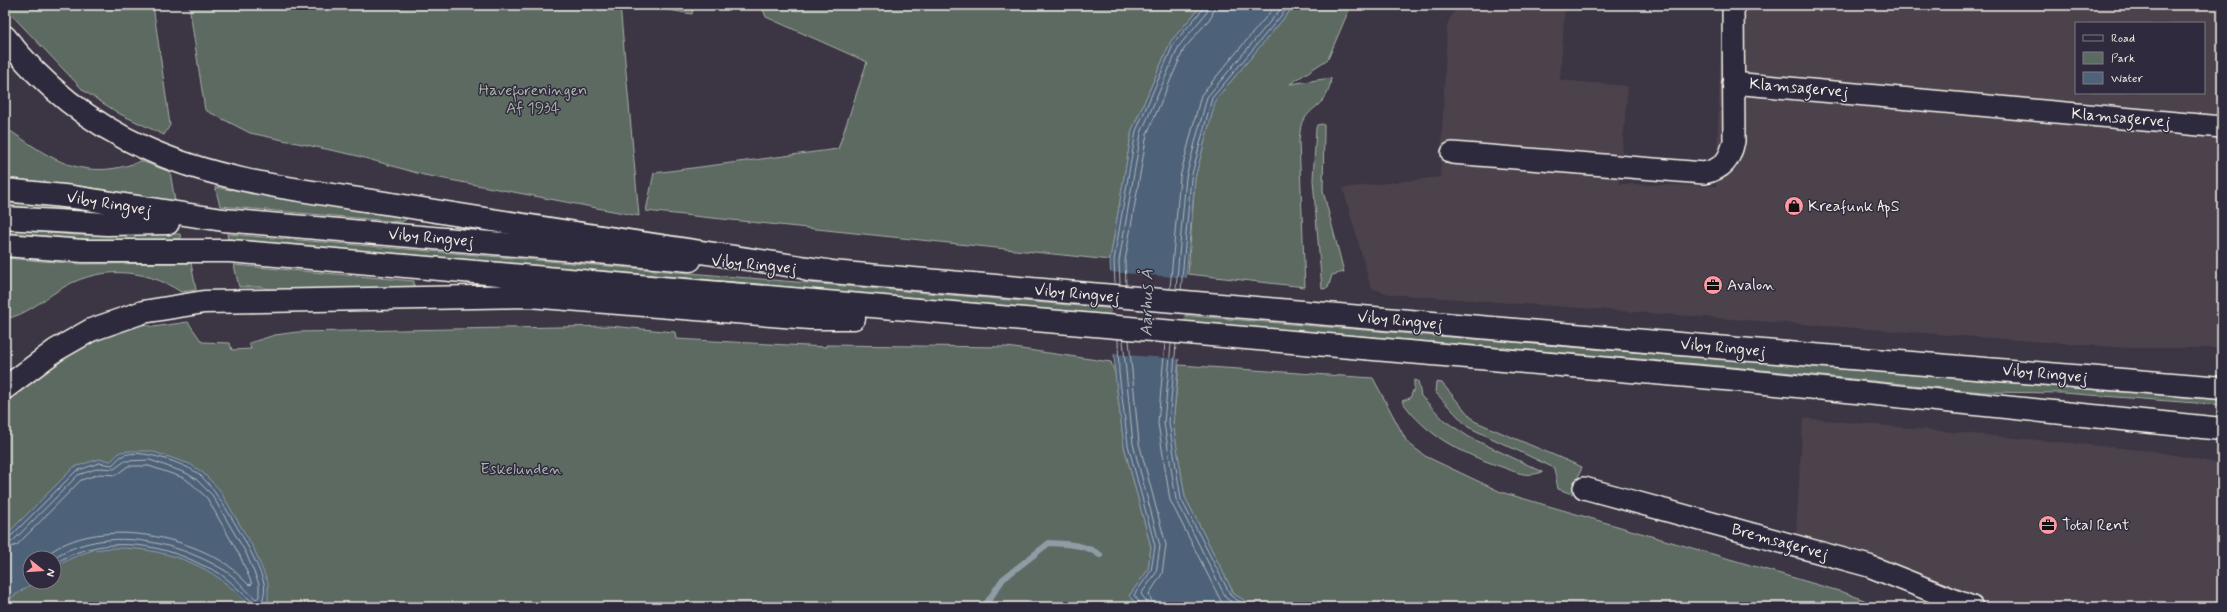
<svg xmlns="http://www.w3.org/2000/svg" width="2227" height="612" viewBox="0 0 2227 612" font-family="Mynerve,sans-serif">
  <rect width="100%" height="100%" fill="#3c3544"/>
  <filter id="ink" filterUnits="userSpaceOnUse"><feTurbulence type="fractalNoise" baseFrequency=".025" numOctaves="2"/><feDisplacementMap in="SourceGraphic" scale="8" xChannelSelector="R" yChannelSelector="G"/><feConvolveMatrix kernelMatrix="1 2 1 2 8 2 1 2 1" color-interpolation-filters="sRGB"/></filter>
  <g filter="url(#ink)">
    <path fill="#4c424c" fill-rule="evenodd" d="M 1457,5 L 1565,5 L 1560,80 L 1628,86 L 1619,184 L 1716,186 L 1722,5 L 2222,5 L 2222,348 L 2128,348 L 1389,294 L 1371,288 L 1343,188 L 1440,177 L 1447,25 ZM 2076,23 L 2204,23 L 2204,93 L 2076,93 Z
      M 1803,418 L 2153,451 L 2222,464 L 2222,607 L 1941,607 L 1796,533 Z"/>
    <path fill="#5b6b62" stroke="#a8aea5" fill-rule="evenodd" d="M 5,5 L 153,5 L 170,125 L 164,135 L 120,114 L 84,91 L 5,8 Z
      M 189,5 L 620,5 L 639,216 L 424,175 L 354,155 L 250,133 L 205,110 Z
      M 640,5 L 694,5 L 692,14 Z
      M 761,5 L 1202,5 L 1171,41 L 1132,130 L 1110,260 L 646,211 L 654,173 L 838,149 L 867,62 L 766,17 Z
      M 1295,5 L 1351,5 L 1328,59 L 1290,84 L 1331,78 C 1328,106 1315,102 1302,122 C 1300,127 1300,135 1299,141 L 1305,287 L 1188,274 L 1195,178 L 1216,99 Z
      M 1322,124 L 1324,125 L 1324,130 L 1323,191 L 1344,272 L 1332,275 L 1328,288 L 1322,289 L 1313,180 L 1316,128 L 1317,125 Z
      M 5,128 C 16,134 26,142 36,148 C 71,171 102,176 141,161 L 170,172 L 175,201 L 80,186 L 5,178 Z
      M 237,184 L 403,214 L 407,219 L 402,222 L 220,206 L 215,187 L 231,190 Z
      M 5,200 L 69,208 L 69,211 L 5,206 Z
      M 5,229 L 74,235 L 180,234 L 181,239 L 96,240 L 5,233 Z
      M 227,234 L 1128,310 L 1127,316 L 228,239 Z
      M 5,258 L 80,264 L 191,263 L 196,290 L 181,292 C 144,267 96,266 59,290 C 41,301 26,315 5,319 Z
      M 234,265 L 414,281 L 414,290 L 272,290 L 263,287 L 239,287 Z
      M 1168,314 L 2222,400 L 2222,405 L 2063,393 L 1983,392 L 1722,366 L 1168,320 Z
      M 188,322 L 202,342 L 230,343 L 232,350 L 251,349 L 249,343 L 275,335 L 297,332 L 610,326 L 675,332 L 676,339 L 826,347 L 826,345 L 1007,347 L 1111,362 L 1115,373 L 1124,446 L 1151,547 L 1148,570 L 1129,596 L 1140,607 L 5,607 L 5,402 L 36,373 L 72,351 L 119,331 L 143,324 L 153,327 ZM 30,558 L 54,558 L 54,582 L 30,582 Z
      M 1179,365 L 1373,378 L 1407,442 L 1425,456 L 1501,492 L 1849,594 L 1881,607 L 1255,607 L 1234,594 L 1185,497 L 1173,424 Z
      M 1414,380 L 1418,381 L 1421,396 L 1445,421 L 1469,437 L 1543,472 C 1524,478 1517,472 1499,466 C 1461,453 1425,435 1402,401 L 1410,398 L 1414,388 Z
      M 1436,382 L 1442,383 L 1474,421 L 1582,467 L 1572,494 L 1558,489 L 1554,468 L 1468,427 L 1435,392 Z"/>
    <path fill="#4e6279" stroke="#909ba5" d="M 1202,5 L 1295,5 L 1216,99 L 1195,178 L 1173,424 L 1185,497 L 1234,594 L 1255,607 L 1140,607 L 1129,596 L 1148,570 L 1151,547 L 1124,446 L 1115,373 L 1110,260 L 1132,130 L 1171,41 Z
      M 130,451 L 151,451 L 190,464 L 202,472 L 219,489 L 254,549 L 268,583 L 268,602 L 265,607 L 252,607 C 241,599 232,587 220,579 C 187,554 130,542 90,551 C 77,555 65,561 54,568 L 54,558 L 30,558 L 30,582 L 34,582 L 8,600 L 5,599 L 5,536 L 74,467 L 99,459 L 111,461 L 120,452 Z"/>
    <path fill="#3c3544" d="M 1109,272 L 1188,278 L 1181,359 L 1113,354 Z"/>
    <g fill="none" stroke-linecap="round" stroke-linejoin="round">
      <path stroke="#b2b8bc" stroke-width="1" d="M 1115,284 L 1114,260 L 1136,131 L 1174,43 L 1203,9 L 1204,5
        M 1120,284 L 1119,261 L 1141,133 L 1179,46 L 1207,12 L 1209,5
        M 1126,285 L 1125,261 L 1147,134 L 1184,49 L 1212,16 L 1215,5
        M 1170,289 L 1180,177 L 1201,95 L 1276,5
        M 1176,289 L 1186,177 L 1207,97 L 1284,5
        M 1181,290 L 1191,178 L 1212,98 L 1290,5
        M 1118,339 L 1119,373 L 1128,445 L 1155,546 L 1151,571 L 1134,595 L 1143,607
        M 1123,340 L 1133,444 L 1160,546 L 1156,573 L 1141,594 L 1147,602 L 1148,607
        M 1129,340 L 1139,443 L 1166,545 L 1162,574 L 1149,594 L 1154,607
        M 1165,343 L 1158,423 L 1170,500 L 1221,601 L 1227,607
        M 1171,344 L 1164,423 L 1176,499 L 1226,598 L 1238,607
        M 1176,344 L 1169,423 L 1181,499 L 1231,596 L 1248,607
        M 5,538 L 10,537 L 76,471 L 99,463 L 112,465 C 116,462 118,458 122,456 C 138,447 187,464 200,475 C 219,492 257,558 264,583 C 266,591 262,599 262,607
        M 5,543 L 13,541 L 78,475 L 99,468 L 114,469 L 125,461 L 150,460 L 186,473 L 196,479 L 212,495 L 246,553 L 259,584 L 259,597 L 256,599 C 245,590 236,577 224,570 C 173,540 106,525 53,558
        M 5,549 L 17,545 L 81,480 L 100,474 L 116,475 L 128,466 L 149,466 L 184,478 L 192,484 L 207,498 L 240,556 L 252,584 L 249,585 C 242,579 236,572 229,566 C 182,533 90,516 43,558
        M 54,564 C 99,535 156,541 202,565 C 209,568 217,571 223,576 C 234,584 242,594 253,602 L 254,607"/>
      <path stroke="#909ba5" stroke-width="6" d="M 984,607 L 1003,579 L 1049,543 C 1067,544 1085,544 1100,555"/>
      <g stroke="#f4f1e8" stroke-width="24">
        <path id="minor" d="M 1733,83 L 2222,127
          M 1452,153 L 1704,173 C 1723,169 1730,160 1734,141 L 1733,5
          M 1584,488 L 1869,566 L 1972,607"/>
      </g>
      <g stroke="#f4f1e8" stroke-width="25">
        <path id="secondary" d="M 5,190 L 73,197 L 223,220 L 690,260
          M 5,218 L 107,224 L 168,223
          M 5,245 L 83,251 L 230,251 L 1736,380 L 2222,429
          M 808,270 L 1739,349 L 2222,388
          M 5,388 L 56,350 L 91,330 L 143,312 L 204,302 L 529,296 L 810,318 L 854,318"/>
      </g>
      <g stroke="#f4f1e8" stroke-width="25">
        <path id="motorway" d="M 5,37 C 42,85 90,123 145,148 C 221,183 310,191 392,204 C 537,228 682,249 827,271"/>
      </g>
      <use href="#minor" stroke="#2f2a3d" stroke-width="21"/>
      <use href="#secondary" stroke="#2f2a3d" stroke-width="22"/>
      <use href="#motorway" stroke="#2f2a3d" stroke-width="22"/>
    </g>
  </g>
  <defs>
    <g id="shop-disc" transform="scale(1)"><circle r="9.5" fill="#ff9aa2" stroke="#2f2a3d"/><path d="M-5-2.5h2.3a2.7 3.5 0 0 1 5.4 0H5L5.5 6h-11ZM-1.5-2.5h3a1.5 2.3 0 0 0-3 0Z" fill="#111"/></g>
    <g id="office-disc" transform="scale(1)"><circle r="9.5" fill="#ff9aa2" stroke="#2f2a3d"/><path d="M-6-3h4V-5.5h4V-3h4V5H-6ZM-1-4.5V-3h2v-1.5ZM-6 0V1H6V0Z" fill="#111"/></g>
  </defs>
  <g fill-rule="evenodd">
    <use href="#shop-disc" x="1794" y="206"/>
    <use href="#office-disc" x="1713" y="285"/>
    <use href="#office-disc" x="2048" y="525"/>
  </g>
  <g text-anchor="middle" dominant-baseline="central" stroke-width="3" stroke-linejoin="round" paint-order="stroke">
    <g font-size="16" fill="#f4f1e8" stroke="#2f2a3d">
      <text transform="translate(1799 88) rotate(5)">Klamsagervej</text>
      <text transform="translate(2121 118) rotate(5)">Klamsagervej</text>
      <text transform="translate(109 204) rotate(9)">Viby Ringvej</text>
      <text transform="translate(431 238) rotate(5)">Viby Ringvej</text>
      <text transform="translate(754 265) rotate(5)">Viby Ringvej</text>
      <text transform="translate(1077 294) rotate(5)">Viby Ringvej</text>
      <text transform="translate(1400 321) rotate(5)">Viby Ringvej</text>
      <text transform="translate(1723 348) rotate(5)">Viby Ringvej</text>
      <text transform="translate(2045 374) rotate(5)">Viby Ringvej</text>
      <text transform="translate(1780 542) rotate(15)">Bremsagervej</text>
    </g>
    <g font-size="16" fill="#afb5ac" stroke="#2f2a3d">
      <text x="533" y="90">Haveforeningen<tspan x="533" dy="18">Af 1934</tspan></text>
      <text x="521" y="469">Eskelunden</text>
    </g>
    <g font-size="16" fill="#f4f1e8" stroke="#2f2a3d" text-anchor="start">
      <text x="1808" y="206">Kreafunk ApS</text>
      <text x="1727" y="285">Avalon</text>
      <text x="2062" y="525">Total Rent</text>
    </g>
    <g font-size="17" font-style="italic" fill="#b2b8bc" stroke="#2f2a3d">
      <text transform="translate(1147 303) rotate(-89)">Aarhus Å</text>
    </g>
  </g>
  <rect width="2227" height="612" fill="none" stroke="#2f2a3d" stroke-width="20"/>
  <rect x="10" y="10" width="2207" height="592" fill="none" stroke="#f4f1e8" stroke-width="1.5" filter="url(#ink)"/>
  <rect x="2075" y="22" width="130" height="72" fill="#2f2a3d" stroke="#7e7a81"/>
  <rect x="2083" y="35" width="20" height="6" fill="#2f2a3d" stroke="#7e7a81"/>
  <text x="2111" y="42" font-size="12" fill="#f4f1e8">Road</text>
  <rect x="2083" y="52" width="20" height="12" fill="#5b6b62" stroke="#7e7a81"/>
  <text x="2111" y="62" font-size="12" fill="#f4f1e8">Park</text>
  <rect x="2083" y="72" width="20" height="12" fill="#4e6279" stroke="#7e7a81"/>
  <text x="2111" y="82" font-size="12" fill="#f4f1e8">Water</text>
  <g transform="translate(42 570) rotate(107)"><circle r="19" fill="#2f2a3d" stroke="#7e7a81"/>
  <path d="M0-3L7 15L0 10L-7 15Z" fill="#ff9aa2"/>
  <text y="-6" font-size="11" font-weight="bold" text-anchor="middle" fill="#f4f1e8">N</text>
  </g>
</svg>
